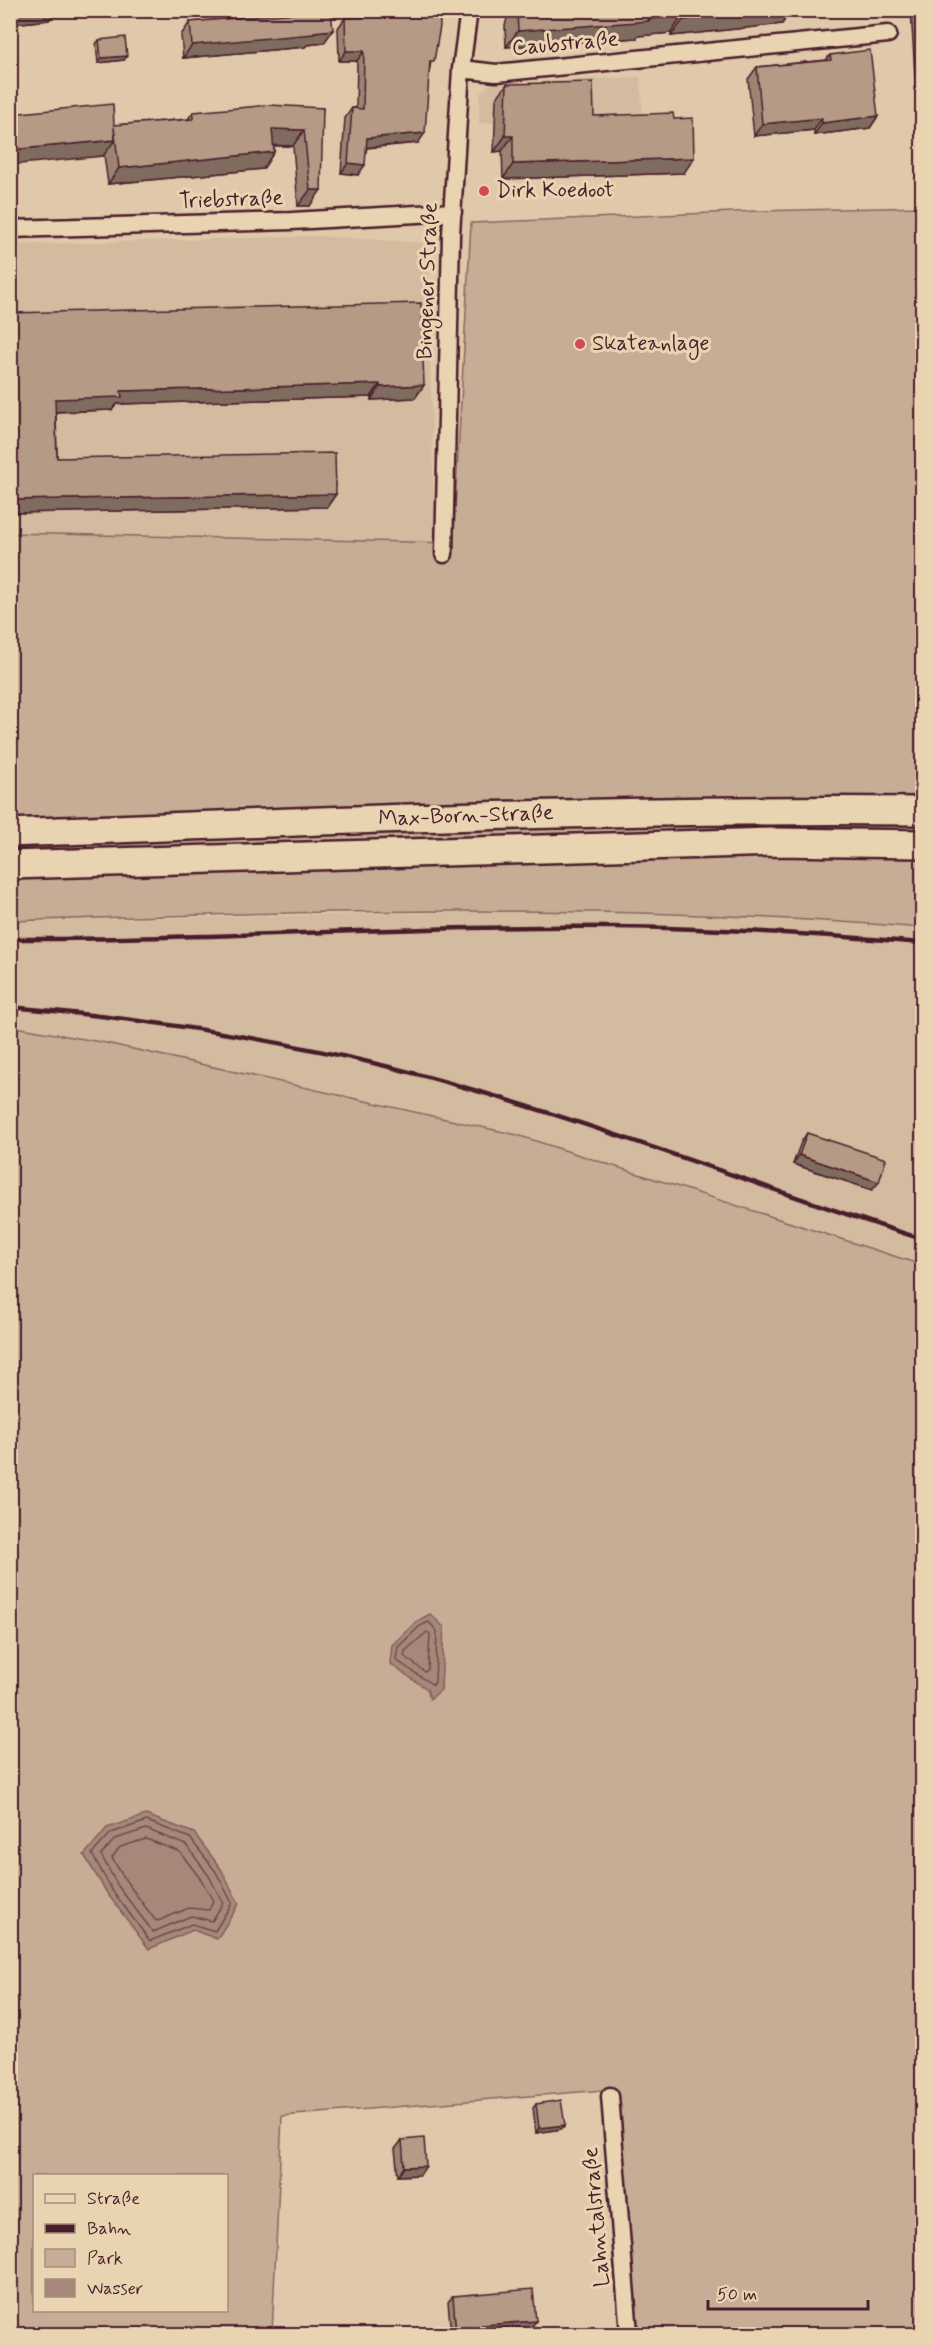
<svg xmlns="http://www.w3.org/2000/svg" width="933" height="2345" viewBox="0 0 933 2345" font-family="Mynerve,sans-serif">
  <rect width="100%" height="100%" fill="#dfc9aa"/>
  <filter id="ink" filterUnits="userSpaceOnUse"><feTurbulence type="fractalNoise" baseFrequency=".0167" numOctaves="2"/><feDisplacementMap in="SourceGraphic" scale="12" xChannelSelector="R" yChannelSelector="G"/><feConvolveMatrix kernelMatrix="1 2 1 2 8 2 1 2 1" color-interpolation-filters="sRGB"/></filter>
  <g filter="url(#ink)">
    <path fill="#d2bb9f" d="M 640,77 L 644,130 L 494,152 L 495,123 L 479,123 L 480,93 L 490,84 Z
      M 316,236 L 427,243 L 435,543 L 11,533 L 10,245 Z
      M 516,911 L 802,918 L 922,928 L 922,1265 L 517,1135 L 106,1043 L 11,1026 L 10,921 Z"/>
    <path fill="#c7ad95" stroke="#886660" stroke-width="1.5" fill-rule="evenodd" d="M 922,207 L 922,928 C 619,903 314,910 11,921 L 10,533 L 453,543 L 471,223 L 758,211 Z
      M 10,1026 L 106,1043 L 517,1135 L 922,1265 L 922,2334 L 635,2334 L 616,2089 L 282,2116 L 272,2334 L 11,2334 ZM 34,2176 L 226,2176 L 226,2310 L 34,2310 Z"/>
    <path fill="#a6887a" stroke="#815e5a" stroke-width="1.5" d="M 430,1614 L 444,1627 L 441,1690 L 430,1699 L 427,1689 L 390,1664 L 392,1645 L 417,1621 Z
      M 146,1815 L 194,1833 L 221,1869 L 239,1904 L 217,1939 L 193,1930 L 149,1949 L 107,1893 L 84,1855 L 107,1828 Z"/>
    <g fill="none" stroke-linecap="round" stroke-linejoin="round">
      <path stroke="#6f494b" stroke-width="1.5" d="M 429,1622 L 437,1631 L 435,1682 L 433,1685 L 396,1660 L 398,1647 L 420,1626 Z
        M 427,1632 L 430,1634 L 428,1669 L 425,1672 L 404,1656 L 405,1651 Z
        M 147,1821 L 190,1838 L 216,1872 L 232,1903 L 215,1931 L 192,1924 L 150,1941 L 112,1890 L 92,1854 L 111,1833 Z
        M 146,1829 L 186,1845 L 209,1876 L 223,1903 L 212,1921 L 191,1916 L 153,1932 L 118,1886 L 101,1855 L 115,1839 Z
        M 146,1839 L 180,1852 L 202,1881 L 213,1901 L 209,1910 L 189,1908 L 158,1921 L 155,1920 L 126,1881 L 112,1858 L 120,1847 Z"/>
      <g stroke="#4a1f2b" stroke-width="21">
        <path id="street" d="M 461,69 L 496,73 L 888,34
          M 10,229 L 292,221 L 453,212
          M 444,554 L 451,234 L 461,69 L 469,10
          M 610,2096 L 629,2334"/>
      </g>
      <g stroke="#4a1f2b" stroke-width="32">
        <path id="primary" d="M 10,833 C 315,821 618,808 922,811
          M 10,865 L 775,842 L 922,844"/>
      </g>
      <use href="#street" stroke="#e9d4b2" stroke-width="16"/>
      <use href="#primary" stroke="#e9d4b2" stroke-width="27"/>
      <path stroke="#4a1f2b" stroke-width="4.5" d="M 10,939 C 211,940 411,925 611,927 C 715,928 819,934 922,943
        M 10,1007 C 139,1018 269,1037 394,1068 C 574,1114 746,1183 922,1239"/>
    </g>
    <path fill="#9c8473" stroke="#4a1f2b" stroke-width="1.5" d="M 10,10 L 56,10 L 49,20 L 11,24 Z
      M 146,10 L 183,10 L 181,13 L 146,17 Z
      M 286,10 L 331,10 L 324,43 L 307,45 L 305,47 L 183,58 L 181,35 L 190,22 L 287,14 Z
      M 379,10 L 439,10 L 418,143 L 367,148 L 358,175 L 341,173 L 345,118 L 352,108 L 356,108 L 357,61 L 339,61 L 338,28 L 345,18 L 378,16 L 378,12 Z
      M 509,10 L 791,10 L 782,24 L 671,36 L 671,33 L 638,36 L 637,38 L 506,47 L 505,26 Z
      M 818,10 L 858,10 L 856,13 L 818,17 Z
      M 911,10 L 922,10 L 922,92 L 916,92 Z
      M 99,40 L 124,60 L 98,63 L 96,44 Z
      M 830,55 L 878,116 L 870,128 L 814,135 L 814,130 L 754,136 L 748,79 L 757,67 L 826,60 Z
      M 507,84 L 594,116 L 674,119 L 684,173 L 503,179 L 502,151 L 494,152 L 496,99 Z
      M 323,108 L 310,206 L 298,206 L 293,146 L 274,146 L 274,152 L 263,169 L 108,184 L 104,155 L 103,156 L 114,125 L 188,119 L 193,112 Z
      M 10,313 L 424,385 L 415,398 L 371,400 L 371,397 L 117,404 L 112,410 L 56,412 L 57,458 L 336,494 L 327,507 L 10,513 Z
      M 807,1133 L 879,1182 L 872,1190 L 793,1164 L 801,1142 Z
      M 536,2104 L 565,2125 L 561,2129 L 536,2133 L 533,2108 Z
      M 402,2140 L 420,2175 L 398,2176 L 395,2149 Z
      M 453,2296 L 531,2328 L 483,2332 L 483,2334 L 451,2334 L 448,2302 Z"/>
    <path fill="#7f6c5e" stroke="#4a1f2b" stroke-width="1.5" d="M 20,10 L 56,10 L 49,20 L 11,24 Z
      M 151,10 L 183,10 L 181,13 L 146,17 Z
      M 763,10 L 791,10 L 782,24 L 671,36 L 683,20 Z
      M 823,10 L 858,10 L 856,13 L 818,17 Z
      M 682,16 L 671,33 L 638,36 L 637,38 L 506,47 L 518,31 Z
      M 333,30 L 324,43 L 307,45 L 305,47 L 183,58 L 192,45 Z
      M 346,51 L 364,51 L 357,61 L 339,61 Z
      M 127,56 L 124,60 L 98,63 L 101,58 Z
      M 922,83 L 922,92 L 916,92 Z
      M 878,116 L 870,128 L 814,135 L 822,123 Z
      M 822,118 L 814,130 L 754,136 L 762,124 Z
      M 272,129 L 304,130 L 293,146 L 261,145 Z
      M 425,133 L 418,143 L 360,148 L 367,138 Z
      M 505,136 L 513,136 L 502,151 L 494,152 Z
      M 115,140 L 103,156 L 10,165 L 10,150 Z
      M 274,152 L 263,169 L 108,184 L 119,168 Z
      M 694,158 L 684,173 L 503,179 L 513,164 Z
      M 348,163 L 365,165 L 358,175 L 341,173 Z
      M 310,190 L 321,190 L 310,206 L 298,206 Z
      M 380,384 L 371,397 L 117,404 L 112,410 L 46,412 L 55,399 L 121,391 Z
      M 424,385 L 415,398 L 371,400 L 380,387 Z
      M 336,494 L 327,507 L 10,513 L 10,500 Z
      M 799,1155 L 879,1182 L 872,1190 L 793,1164 Z
      M 565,2125 L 561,2129 L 536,2133 L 539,2128 Z
      M 426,2166 L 420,2175 L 398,2176 L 404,2167 Z
      M 536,2321 L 531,2328 L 478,2332 L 482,2325 Z"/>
    <path fill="#b59a86" stroke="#4a1f2b" stroke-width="1.5" d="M 297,10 L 331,10 L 333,30 L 314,32 L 314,34 L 192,45 L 190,22 L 297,13 Z
      M 386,10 L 439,10 L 440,26 L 434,61 L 430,61 L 425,133 L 367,138 L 365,165 L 348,163 L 352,108 L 363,109 L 364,51 L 346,51 L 345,18 L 386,15 Z
      M 517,10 L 763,10 L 683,20 L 682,16 L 648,19 L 649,21 L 518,31 Z
      M 125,37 L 127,56 L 101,58 L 99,40 Z
      M 870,50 L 878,116 L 822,123 L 822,118 L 762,124 L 757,67 L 831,60 L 830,55 Z
      M 593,82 L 594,116 L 673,113 L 674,119 L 693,118 L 694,158 L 513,164 L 513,136 L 505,136 L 507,84 Z
      M 113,104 L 114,125 L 193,119 L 193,112 L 270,105 L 323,108 L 321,190 L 310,190 L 304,130 L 272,129 L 274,152 L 119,168 L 114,127 L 115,140 L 10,150 L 10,114 Z
      M 421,303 L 424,385 L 380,387 L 380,384 L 121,391 L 122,397 L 55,399 L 57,458 L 335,453 L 336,494 L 10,500 L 10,313 Z
      M 807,1133 L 886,1159 L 879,1182 L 799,1155 Z
      M 561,2100 L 565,2125 L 539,2128 L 536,2104 Z
      M 424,2138 L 426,2166 L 404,2167 L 402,2140 Z
      M 533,2289 L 536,2321 L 482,2325 L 483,2334 L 456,2334 L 453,2296 Z
      M 297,2328 L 299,2334 L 282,2334 L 282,2331 Z"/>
  </g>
  <g fill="#d1495b" stroke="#e9d4b2" stroke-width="2">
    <circle cx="484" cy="191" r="6"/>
    <circle cx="580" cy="344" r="6"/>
  </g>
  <g text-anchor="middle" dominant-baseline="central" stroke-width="6" stroke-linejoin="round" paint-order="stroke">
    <g font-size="22" fill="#4a1f2b" stroke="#e9d4b2">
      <text transform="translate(565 44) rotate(-5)">Caubstraße</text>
      <text transform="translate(231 200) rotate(-2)">Triebstraße</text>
      <text transform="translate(428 281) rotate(-88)">Bingener Straße</text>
      <text transform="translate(466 816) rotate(-2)">Max-Born-Straße</text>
      <text transform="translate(597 2217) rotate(-95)">Lahntalstraße</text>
    </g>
    <g font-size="22" fill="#4a1f2b" stroke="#e9d4b2" text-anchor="start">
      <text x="496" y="191">Dirk Koedoot</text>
      <text x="592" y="344">Skateanlage</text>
    </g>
  </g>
  <rect width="933" height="2345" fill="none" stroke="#e9d4b2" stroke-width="36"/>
  <rect x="18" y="18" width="897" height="2309" fill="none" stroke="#4a1f2b" stroke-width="2" filter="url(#ink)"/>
  <rect x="33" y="2174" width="195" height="138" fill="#e9d4b2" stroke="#a98c7c" stroke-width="1.5"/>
  <rect x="45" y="2194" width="30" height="9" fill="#e9d4b2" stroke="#a98c7c" stroke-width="1.5"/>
  <text x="87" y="2204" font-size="18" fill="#4a1f2b">Straße</text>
  <rect x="45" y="2224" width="30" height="9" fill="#4a1f2b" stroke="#a98c7c" stroke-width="1.5"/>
  <text x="87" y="2234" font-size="18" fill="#4a1f2b">Bahn</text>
  <rect x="45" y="2249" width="30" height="18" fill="#c7ad95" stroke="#a98c7c" stroke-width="1.5"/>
  <text x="87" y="2264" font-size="18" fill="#4a1f2b">Park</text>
  <rect x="45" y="2279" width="30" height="18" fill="#a6887a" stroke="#a98c7c" stroke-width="1.5"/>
  <text x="87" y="2294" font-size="18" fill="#4a1f2b">Wasser</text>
  <path d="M708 2300v9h160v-9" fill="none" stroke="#4a1f2b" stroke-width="3"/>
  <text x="717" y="2300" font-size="18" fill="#4a1f2b" stroke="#e9d4b2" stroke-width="4.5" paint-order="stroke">50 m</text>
</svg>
